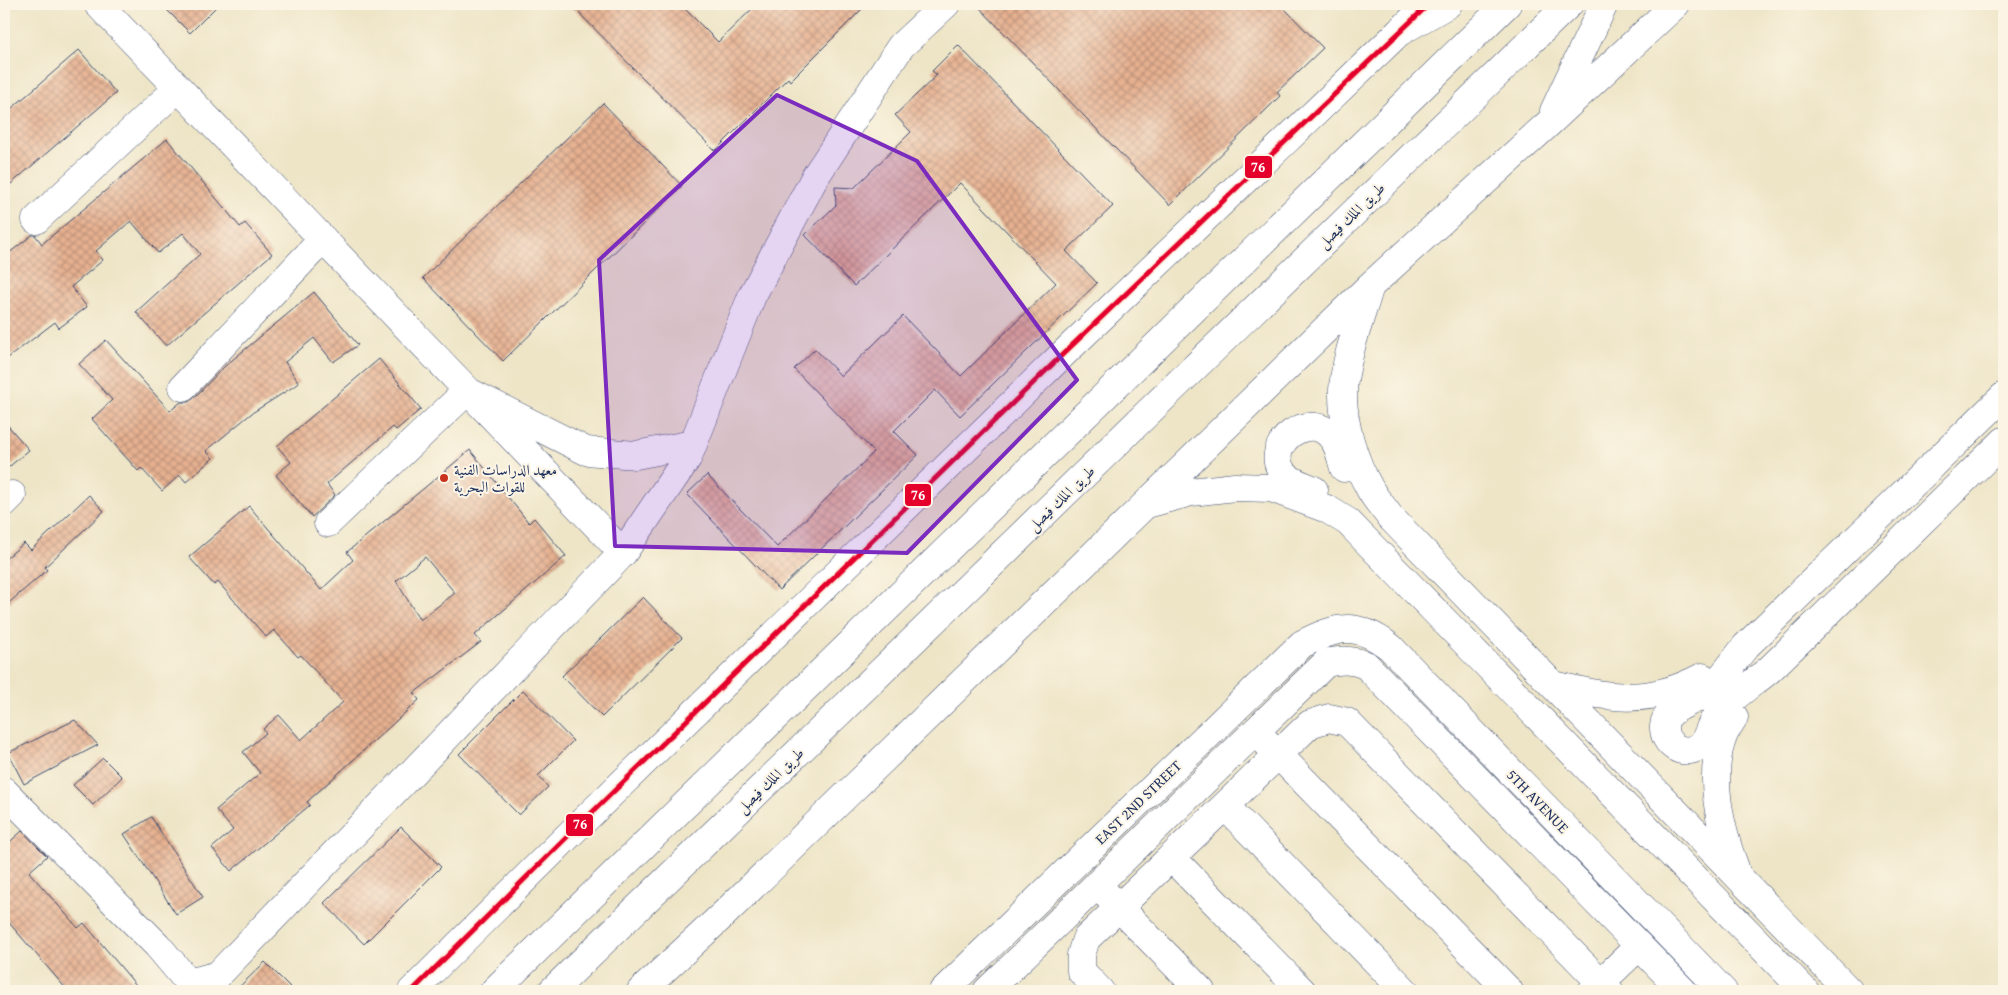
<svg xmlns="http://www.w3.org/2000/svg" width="2008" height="995" viewBox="0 0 2008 995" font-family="'Gentium Book Plus',Amiri,serif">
  <defs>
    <pattern id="building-cross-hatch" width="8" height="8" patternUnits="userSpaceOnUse" patternTransform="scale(1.25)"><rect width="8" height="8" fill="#e7b190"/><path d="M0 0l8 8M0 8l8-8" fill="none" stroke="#ba9079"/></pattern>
  </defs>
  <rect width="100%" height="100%" fill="#fcf5e5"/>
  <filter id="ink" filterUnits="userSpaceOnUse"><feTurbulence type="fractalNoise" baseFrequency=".02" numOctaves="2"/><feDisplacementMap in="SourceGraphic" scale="10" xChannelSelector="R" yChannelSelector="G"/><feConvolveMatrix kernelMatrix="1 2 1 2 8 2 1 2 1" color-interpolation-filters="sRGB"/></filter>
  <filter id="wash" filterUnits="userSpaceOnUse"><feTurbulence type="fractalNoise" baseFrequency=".0096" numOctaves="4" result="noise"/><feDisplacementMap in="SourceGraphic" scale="20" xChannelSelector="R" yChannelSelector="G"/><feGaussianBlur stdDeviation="1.12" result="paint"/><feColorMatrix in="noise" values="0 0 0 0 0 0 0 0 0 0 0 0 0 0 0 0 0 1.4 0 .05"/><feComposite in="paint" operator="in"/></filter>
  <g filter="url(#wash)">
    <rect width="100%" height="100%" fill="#eee5c7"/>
    <g id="blocks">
      <path fill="url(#building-cross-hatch)" fill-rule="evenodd" d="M 161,4 L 219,4 L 190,33 Z
        M 570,4 L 680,4 L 718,42 L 757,4 L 867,4 L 790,81 L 788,78 L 715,151 Z
        M 976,4 L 1280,4 L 1323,48 L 1277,92 L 1280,96 L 1170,205 Z
        M 958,45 L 1113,206 L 1066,251 L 1097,283 L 960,416 L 935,390 L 894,431 L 918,455 L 779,590 L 687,494 L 707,475 L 777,547 L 874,452 L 794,369 L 815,349 L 841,376 L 903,316 L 961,376 L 1056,283 L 960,183 L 854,286 L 805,235 L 836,205 L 835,187 L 854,188 L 911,132 L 895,115 L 937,75 L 932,71 Z
        M 79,50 L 116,93 L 4,190 L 4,115 Z
        M 603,103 L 682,186 L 503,361 L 423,278 Z
        M 167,139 L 240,227 L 245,223 L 272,254 L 166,346 L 136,312 L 200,254 L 183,233 L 158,253 L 131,221 L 96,251 L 103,260 L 71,287 L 87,307 L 59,328 L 55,322 L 4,361 L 4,257 L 32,235 L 35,235 L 42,244 Z
        M 314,292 L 358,345 L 333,362 L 314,338 L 285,362 L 299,383 L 252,413 L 206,451 L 213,458 L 186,482 L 180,475 L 162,491 L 141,468 L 138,471 L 92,419 L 112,400 L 79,364 L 106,340 L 170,411 L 181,402 L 188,402 L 194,398 L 225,366 Z
        M 379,359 L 421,409 L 396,430 L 393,427 L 327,484 L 335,495 L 312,517 L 276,475 L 291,462 L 277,446 Z
        M 4,421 L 29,450 L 4,471 Z
        M 470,450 L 529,523 L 534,518 L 566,556 L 475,635 L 481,642 L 414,693 L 419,700 L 307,802 L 310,805 L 231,871 L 212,848 L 233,830 L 216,810 L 260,773 L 243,752 L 266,733 L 263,729 L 279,715 L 301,740 L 343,702 L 301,655 L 298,657 L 274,630 L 266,637 L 218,582 L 214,585 L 189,557 L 249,506 L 321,590 L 353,560 L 347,552 ZM 425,557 L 455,593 L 420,620 L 396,581 Z
        M 89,495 L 104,511 L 45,567 L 47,570 L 4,607 L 4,560 L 24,543 L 31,550 Z
        M 643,597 L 682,638 L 602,717 L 562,676 Z
        M 523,690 L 573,741 L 538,776 L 548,787 L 519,815 L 459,754 Z
        M 75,720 L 98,745 L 24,784 L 8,753 Z
        M 103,758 L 122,777 L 93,805 L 73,785 Z
        M 151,817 L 203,897 L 176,914 L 124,834 Z
        M 401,827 L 441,867 L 364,944 L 324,903 Z
        M 22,831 L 47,856 L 29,872 L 78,928 L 84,923 L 141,991 L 68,991 L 4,917 L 4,847 Z
        M 265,962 L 294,991 L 235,991 Z"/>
    </g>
  </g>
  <g filter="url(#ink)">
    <use href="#blocks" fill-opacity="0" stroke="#3b4a6e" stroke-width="1"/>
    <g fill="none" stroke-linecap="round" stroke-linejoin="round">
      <g stroke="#3b4a6e" stroke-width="29">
        <path id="minor" d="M 98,4 L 623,553
          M 36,220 L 178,88
          M 183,387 L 323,239
          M 4,503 L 12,495
          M 328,523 L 467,391 L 586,451 L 636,455 L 693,444
          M 1265,741 L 1509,991
          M 4,791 L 157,945 L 189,983 L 218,975 L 623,553 L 688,457 L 752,296 L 815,177 L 901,46 L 946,4
          M 1225,806 L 1405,991
          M 1171,857 L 1302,991
          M 1106,894 L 1201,991
          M 943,991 L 1302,644 C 1338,626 1356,621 1390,647 L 1723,991
          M 987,991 L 1326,663 C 1341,660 1351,659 1366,665 L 1683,991
          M 1100,991 L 1081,971 L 1081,955 L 1086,939 L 1310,724 L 1329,718 L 1347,722 L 1609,991
          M 1592,991 L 1639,946"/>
      </g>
      <g stroke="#3b4a6e" stroke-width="29">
        <path id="major" d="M 1554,111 L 1604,4
          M 1370,286 C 1361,317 1345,358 1343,390 C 1342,423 1354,461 1370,489 C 1375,499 1384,508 1390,517 L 1849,991
          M 2004,396 L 1746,646 C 1732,663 1719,684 1700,696 C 1688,704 1665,709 1664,726 C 1663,744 1682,757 1698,747 C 1707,742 1709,727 1715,718 C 1728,699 1751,685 1769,670 L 2004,441
          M 1314,490 C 1304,485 1290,482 1283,473 C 1261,444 1312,407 1333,439 C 1339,446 1341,459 1344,468
          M 1147,504 L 1191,492 L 1235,487 L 1271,488 L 1327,509 L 1348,522 L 1805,991
          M 1553,685 C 1610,698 1648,706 1702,677
          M 1734,717 C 1731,722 1727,728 1724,734 C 1707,774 1720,829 1735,868
          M 412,991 L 571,833 L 1062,355 L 1417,15
          M 641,991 L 725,913 L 1370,286 L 1548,124 L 1676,4"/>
      </g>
      <g stroke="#3b4a6e" stroke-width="29">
        <path id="highway" d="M 1401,31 L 1448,4
          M 494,991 L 1507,4
          M 552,991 L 1569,4"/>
      </g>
      <use href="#minor" stroke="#fff" stroke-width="28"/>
      <use href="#major" stroke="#fff" stroke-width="28"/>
      <use href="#highway" stroke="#fff" stroke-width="28"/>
      <g stroke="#fcf5e5" stroke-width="9">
        <path id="bus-1" d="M 412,991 L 571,833 L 1062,355 L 1429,4"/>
      </g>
      <use href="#bus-1" stroke="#e4002b" stroke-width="5"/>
    </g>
  </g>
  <path fill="#7b2cbf" fill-opacity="0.2" stroke="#7b2cbf" stroke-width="4" stroke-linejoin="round" d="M 777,95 L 917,161 L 1077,380 L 907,553 L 615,546 L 599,260 Z"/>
  <circle fill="#c8321e" stroke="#fcf5e5" stroke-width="2" cx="444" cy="478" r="5"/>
  <g text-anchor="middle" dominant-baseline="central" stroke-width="4" stroke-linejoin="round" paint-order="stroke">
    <g font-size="15" fill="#1b2f5e" stroke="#fcf5e5">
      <text transform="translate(1351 215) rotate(-44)">طريق الملك فيصل</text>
      <text transform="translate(1061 498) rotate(-44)">طريق الملك فيصل</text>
      <text transform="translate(770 780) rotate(-44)">طريق الملك فيصل</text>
      <text transform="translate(1538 801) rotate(46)">5TH AVENUE</text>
      <text transform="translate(1138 802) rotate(-44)">EAST 2ND STREET</text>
    </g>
    <g font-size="15" fill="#1b2f5e" stroke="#fcf5e5" text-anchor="start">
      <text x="454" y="469">معهد الدراسات الفنية<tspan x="454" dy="17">للقوات البحرية</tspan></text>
    </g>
  </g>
  <g stroke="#fcf5e5" stroke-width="2">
    <rect x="1244" y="155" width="29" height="24" rx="5" fill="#e4002b"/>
    <rect x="904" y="483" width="28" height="24" rx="5" fill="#e4002b"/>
    <rect x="565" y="813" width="29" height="24" rx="5" fill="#e4002b"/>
  </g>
  <g font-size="14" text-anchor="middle" font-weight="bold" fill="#fff">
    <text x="1258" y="172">76</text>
    <text x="918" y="500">76</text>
    <text x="580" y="829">76</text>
  </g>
  <rect width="2008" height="995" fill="none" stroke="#fcf5e5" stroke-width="20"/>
</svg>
